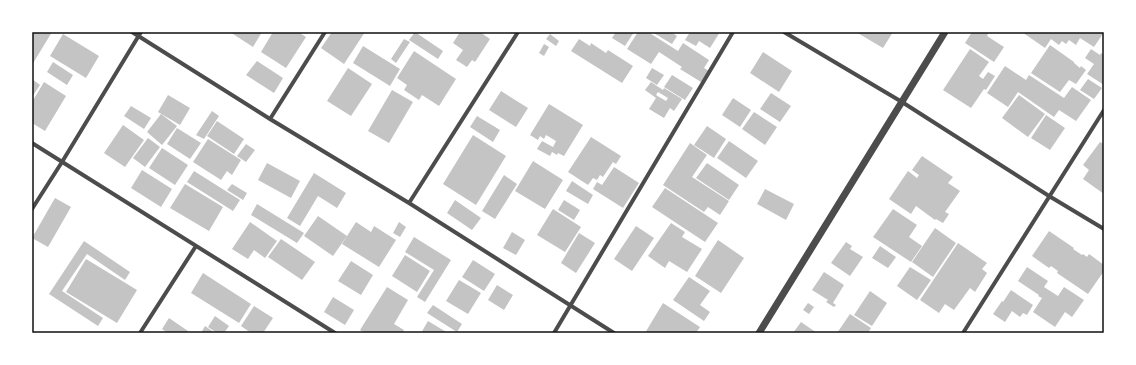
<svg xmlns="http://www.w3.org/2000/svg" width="1136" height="365" viewBox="0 0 1136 365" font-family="Barlow,sans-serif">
  <rect width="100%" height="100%" fill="#fff"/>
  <path fill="#c4c4c4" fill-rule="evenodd" d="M 32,32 L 52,32 L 32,65 Z
    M 230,32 L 262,32 L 253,47 Z
    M 273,32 L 298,32 L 306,37 L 286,68 L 261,52 Z
    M 332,32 L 365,32 L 344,64 L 321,48 Z
    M 415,32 L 443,51 L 438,59 L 409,40 Z
    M 460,32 L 480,32 L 490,39 L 475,62 L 472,60 L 467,67 L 456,60 L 463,50 L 453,43 Z
    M 616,32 L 634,32 L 625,46 L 612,38 Z
    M 638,32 L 648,32 L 678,51 L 683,43 L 709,60 L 704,68 L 709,71 L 701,82 L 680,69 L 682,67 L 659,52 L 651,64 L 627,49 Z
    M 652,32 L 671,32 L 677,36 L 672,44 Z
    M 690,32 L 720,32 L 710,48 L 699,41 L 696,46 L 685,40 Z
    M 856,32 L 893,32 L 883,48 Z
    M 972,32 L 989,32 L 987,36 L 1004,47 L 994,62 L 965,43 Z
    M 1022,32 L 1104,32 L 1094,47 L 1080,38 L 1076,45 L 1069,40 L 1066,44 L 1062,41 L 1059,45 L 1051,39 L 1045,48 Z
    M 63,34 L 99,56 L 86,78 L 50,56 Z
    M 550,34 L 559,41 L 556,46 L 546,39 Z
    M 404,39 L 410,42 L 396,63 L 391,59 Z
    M 579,39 L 590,46 L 591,43 L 606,53 L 608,50 L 633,66 L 622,83 L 571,51 Z
    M 544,44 L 549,47 L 544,56 L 539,53 Z
    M 1050,45 L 1074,62 L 1074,63 L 1080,68 L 1081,66 L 1086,70 L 1076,84 L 1069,80 L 1060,92 L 1031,73 Z
    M 363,46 L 400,69 L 390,86 L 353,63 Z
    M 970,49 L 989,62 L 979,76 L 983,79 L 988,72 L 995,76 L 986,90 L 984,89 L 971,108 L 943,90 Z
    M 1091,49 L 1100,55 L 1101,53 L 1104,55 L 1104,85 L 1087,74 L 1094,64 L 1085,58 Z
    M 414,51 L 456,79 L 439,106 L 422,95 L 419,100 L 404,90 L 407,85 L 397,78 Z
    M 763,52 L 792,71 L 779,92 L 750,73 Z
    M 257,61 L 283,78 L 274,93 L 246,75 Z
    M 53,62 L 73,75 L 67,85 L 47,72 Z
    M 1005,66 L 1026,80 L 1029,75 L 1064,98 L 1072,87 L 1091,100 L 1076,121 L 1059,110 L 1054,117 L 1018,92 L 1008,107 L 987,93 Z
    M 348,68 L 372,84 L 351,116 L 327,101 Z
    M 652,68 L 664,75 L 657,85 L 646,78 Z
    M 672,75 L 693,88 L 685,100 L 664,87 Z
    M 32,79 L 40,85 L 32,97 Z
    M 1088,79 L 1102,88 L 1094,99 L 1080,90 Z
    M 44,82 L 66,96 L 45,131 L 32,123 L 32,102 Z
    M 651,82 L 663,90 L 664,88 L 682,99 L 674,111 L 670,108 L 664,118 L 649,109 L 656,98 L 645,90 ZM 658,92 L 668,98 L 666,101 L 656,95 Z
    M 392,90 L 413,102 L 389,143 L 368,131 Z
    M 501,91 L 528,108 L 516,127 L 489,110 Z
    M 771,93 L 791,106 L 780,122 L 760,109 Z
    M 168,95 L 190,108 L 180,125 L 158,112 Z
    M 1019,95 L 1045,114 L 1028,137 L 1002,118 Z
    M 733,98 L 751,110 L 740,127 L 722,115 Z
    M 549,104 L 583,125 L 564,156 L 558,153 L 557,155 L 552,152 L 550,156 L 537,149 L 542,141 L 553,147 L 556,141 L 546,135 L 544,139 L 540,136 L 538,140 L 530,135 Z
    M 131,106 L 151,118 L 144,129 L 124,116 Z
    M 212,111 L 219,116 L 204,139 L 196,135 Z
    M 754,112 L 777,127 L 765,145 L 742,129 Z
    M 161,114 L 177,126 L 162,145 L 147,132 Z
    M 1046,115 L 1065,128 L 1050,150 L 1031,138 Z
    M 477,116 L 500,130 L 493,142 L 470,127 Z
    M 217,121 L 244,139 L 234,154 L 207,136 Z
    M 123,125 L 144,140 L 125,167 L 104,153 Z
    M 707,126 L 726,139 L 714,158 L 694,145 Z
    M 177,128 L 201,143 L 190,159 L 167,144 Z
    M 473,135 L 506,156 L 476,205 L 443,184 Z
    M 591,137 L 621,156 L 616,164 L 613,162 L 603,177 L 600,175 L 597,180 L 593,178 L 588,185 L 568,172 Z
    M 148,138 L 160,147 L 145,167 L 133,158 Z
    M 208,139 L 241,160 L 232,175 L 227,171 L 221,180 L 193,162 Z
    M 729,141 L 758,161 L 746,178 L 717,158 Z
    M 1100,142 L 1104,144 L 1104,194 L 1083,179 L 1089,170 L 1083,165 Z
    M 690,143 L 707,155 L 692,177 L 729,201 L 720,215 L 708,207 L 704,212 L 663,185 Z
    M 246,144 L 255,150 L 246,162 L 237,156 Z
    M 162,148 L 188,165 L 175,185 L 149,168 Z
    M 922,156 L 953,177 L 948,183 L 960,191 L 945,212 L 949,214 L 943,223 L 936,219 L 935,220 L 916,206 L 911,214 L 889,199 L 908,171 L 917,178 L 919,175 L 912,170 Z
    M 533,161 L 563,180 L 545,209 L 515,191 Z
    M 267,163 L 300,181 L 291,198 L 258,180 Z
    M 707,163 L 739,185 L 729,200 L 696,178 Z
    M 614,167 L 639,183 L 623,208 L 593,189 L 597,182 L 602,185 Z
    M 142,170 L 172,189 L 161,207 L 131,188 Z
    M 194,171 L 240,200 L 233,211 L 187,182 Z
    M 314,173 L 346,193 L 337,208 L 318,196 L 300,226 L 287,218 Z
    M 504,175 L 517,184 L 495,219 L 482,211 Z
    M 572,181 L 593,195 L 588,204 L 566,191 Z
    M 185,184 L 223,207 L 209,231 L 170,208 Z
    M 232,184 L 247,193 L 243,200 L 227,190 Z
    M 665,188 L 718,223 L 705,242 L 652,207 Z
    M 765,189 L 794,204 L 786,220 L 757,204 Z
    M 55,198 L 71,207 L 48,247 L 32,238 Z
    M 455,200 L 481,218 L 472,230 L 447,213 Z
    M 564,200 L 580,210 L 574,220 L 558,210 Z
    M 257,204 L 304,233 L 297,243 L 251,215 Z
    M 553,209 L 581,227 L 565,252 L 537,235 Z
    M 893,209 L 917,225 L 909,237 L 922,246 L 911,262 L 873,237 Z
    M 318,216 L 347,236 L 333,256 L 304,236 Z
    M 250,222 L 277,241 L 265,258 L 254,250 L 248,259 L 232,249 Z
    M 356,222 L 371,232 L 374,226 L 396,240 L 379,267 L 342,244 Z
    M 399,222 L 406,227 L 400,237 L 393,233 Z
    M 671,223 L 685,232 L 682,237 L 702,249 L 687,272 L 669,261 L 665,268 L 648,256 Z
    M 636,226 L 654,238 L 632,271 L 614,259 Z
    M 935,228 L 956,243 L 933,277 L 912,262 Z
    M 1049,231 L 1074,248 L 1073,249 L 1082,255 L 1083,254 L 1087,257 L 1089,254 L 1104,265 L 1104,271 L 1088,294 L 1057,273 L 1058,271 L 1051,266 L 1049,268 L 1032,256 Z
    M 512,232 L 525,240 L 516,255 L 503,248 Z
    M 579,233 L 595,243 L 576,273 L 561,263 Z
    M 414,237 L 451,260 L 425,302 L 417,297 L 434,270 L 405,252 Z
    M 281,239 L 315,262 L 302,280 L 268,257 Z
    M 718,240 L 744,258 L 721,293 L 695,276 Z
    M 84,241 L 130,272 L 125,280 L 87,254 L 62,291 L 103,318 L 98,326 L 49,294 Z
    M 846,242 L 852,246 L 850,249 L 863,257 L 850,276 L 831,263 Z
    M 958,243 L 987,263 L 982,269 L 987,273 L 975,292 L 970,288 L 954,310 L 945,304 L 939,313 L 920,300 Z
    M 880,246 L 896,257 L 888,268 L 872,258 Z
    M 405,255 L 430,271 L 417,292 L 392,276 Z
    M 86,259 L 137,290 L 117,323 L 66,292 Z
    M 473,260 L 495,274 L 484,291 L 462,277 Z
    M 351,261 L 373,275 L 361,295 L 338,281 Z
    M 910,267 L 931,280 L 917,300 L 897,286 Z
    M 1027,267 L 1048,281 L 1044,287 L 1058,296 L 1064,287 L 1084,300 L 1072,317 L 1065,312 L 1055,327 L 1033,312 L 1042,298 L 1038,296 L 1039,295 L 1018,281 Z
    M 824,272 L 844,285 L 833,303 L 836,305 L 834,307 L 826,302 L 828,300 L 812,290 Z
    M 203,273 L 251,304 L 239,323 L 191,293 Z
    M 689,277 L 710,291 L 700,305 L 710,312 L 704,321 L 673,300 Z
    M 459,280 L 481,293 L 468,314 L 446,301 Z
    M 497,285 L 513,295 L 504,310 L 488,300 Z
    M 387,287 L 408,300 L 394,324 L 404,330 L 402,333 L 365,333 L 360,330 Z
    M 1011,290 L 1033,305 L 1027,315 L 1023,313 L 1020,317 L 1012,311 L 1005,322 L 993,314 L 1002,301 L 1003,302 Z
    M 870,291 L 887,303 L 872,326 L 854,315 Z
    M 333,297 L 354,310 L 345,325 L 324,312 Z
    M 663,303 L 700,327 L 696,333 L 645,333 Z
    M 808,303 L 814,307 L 809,314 L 803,310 Z
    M 433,305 L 462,324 L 457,332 L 427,313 Z
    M 254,306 L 273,318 L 263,333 L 251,333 L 241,326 Z
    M 850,314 L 871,328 L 868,333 L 837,333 Z
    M 215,316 L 229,326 L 224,333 L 217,333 L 208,327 Z
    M 169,318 L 188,331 L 186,333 L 168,333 L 162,329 Z
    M 428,321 L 448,333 L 421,333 Z
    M 801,322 L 817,333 L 793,333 Z
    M 205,326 L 215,333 L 201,333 Z"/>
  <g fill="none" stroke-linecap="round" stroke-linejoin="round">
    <path stroke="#4c4c4c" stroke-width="4" d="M 132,32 L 270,119 L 409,203 L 614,333
      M 784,32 L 902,102 L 1049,196 L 1104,229
      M 270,119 L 325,32
      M 32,143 L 335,333
      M 409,203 L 518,32
      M 32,209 L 62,162 L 141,32
      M 140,333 L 196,246
      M 554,333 L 733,32
      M 963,333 L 1104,110"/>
    <path stroke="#4c4c4c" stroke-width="7" d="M 759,333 L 945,32"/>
  </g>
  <rect width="1136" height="365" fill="none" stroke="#ffffff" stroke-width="66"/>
  <rect x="33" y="33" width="1070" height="299" fill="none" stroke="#111" stroke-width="1.5"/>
</svg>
